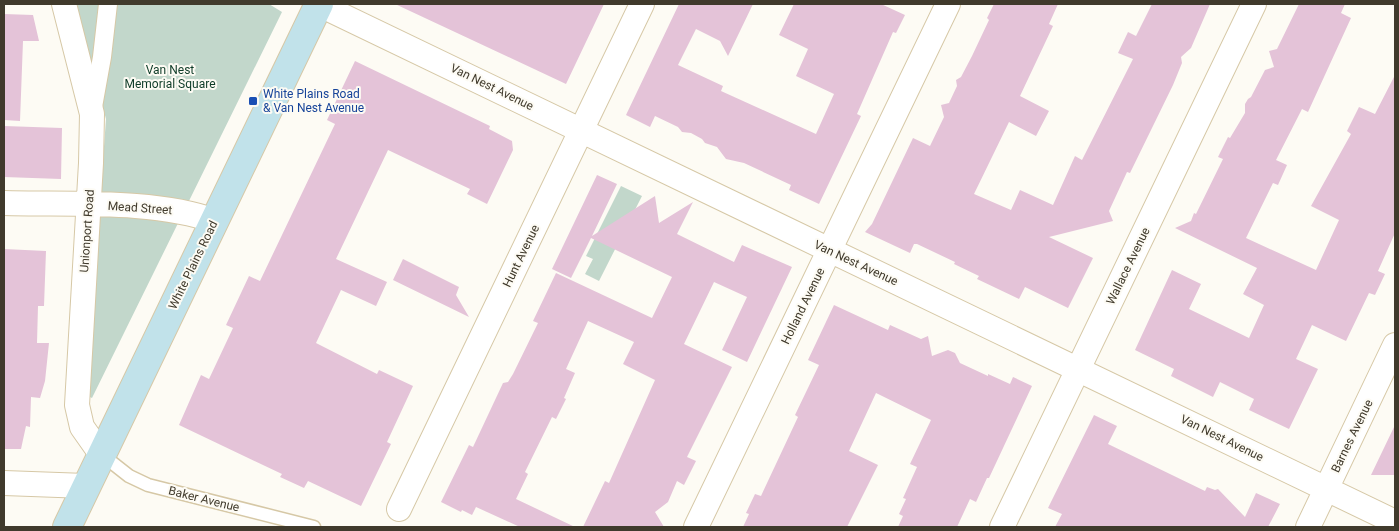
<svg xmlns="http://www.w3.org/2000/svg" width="1399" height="531" viewBox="0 0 1399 531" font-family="Roboto,sans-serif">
  <rect width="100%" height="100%" fill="#fdfbf4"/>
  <path fill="#c2d7cb" d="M 75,4 L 269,4 L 282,12 L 92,398 L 86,395 L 106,119 Z
    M 621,186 L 642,196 L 599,281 L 585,274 L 593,259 L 586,256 Z"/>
  <path fill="#e4c3d8" d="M 395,4 L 604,4 L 566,84 Z
    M 679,4 L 753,4 L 728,56 L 720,41 L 696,29 L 678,65 L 723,86 L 721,91 L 816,134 L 834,94 L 796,76 L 808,49 L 779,35 L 794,4 L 881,4 L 905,15 L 896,33 L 893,32 L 857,114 L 861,116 L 819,204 L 789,190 L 791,185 L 744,163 L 726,159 L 717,147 L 705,143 L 702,139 L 691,133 L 682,132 L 678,127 L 655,116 L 650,127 L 626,115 Z
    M 994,4 L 1058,4 L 1049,24 L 1053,26 L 1020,96 L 1049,111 L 1036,136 L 1009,122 L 974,194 L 1011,210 L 1020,190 L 1053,205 L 1075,156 L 1082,160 L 1133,59 L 1118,53 L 1128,32 L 1136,36 L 1152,4 L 1210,4 L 1191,48 L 1181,57 L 1182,63 L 1173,85 L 1130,173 L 1127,172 L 1109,211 L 1113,221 L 1049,237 L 1093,258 L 1068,308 L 1025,287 L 1019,299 L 977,279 L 979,276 L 954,264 L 955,262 L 917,244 L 914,244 L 910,253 L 865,232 L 872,224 L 913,138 L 930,146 L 944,117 L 941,105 L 949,103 L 957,86 L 956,80 L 961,77 L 972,56 L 989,20 L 987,18 Z
    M 1299,4 L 1345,4 L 1341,13 L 1351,18 L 1308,112 L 1302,109 L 1276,160 L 1287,165 L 1278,185 L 1273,183 L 1246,238 L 1316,270 L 1339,220 L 1311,206 L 1351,134 L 1347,131 L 1359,107 L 1375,114 L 1395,75 L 1395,233 L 1378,271 L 1385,274 L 1375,295 L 1369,293 L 1346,341 L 1312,325 L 1296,359 L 1318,369 L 1289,429 L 1249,410 L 1254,399 L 1220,382 L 1213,397 L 1171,376 L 1174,369 L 1135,350 L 1172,270 L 1201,284 L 1189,309 L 1249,338 L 1264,305 L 1243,294 L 1257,268 L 1175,228 L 1191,221 L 1194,213 L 1196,214 L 1223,159 L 1218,157 L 1228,137 L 1230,138 L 1245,113 L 1245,104 L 1248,99 L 1251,97 L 1265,70 L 1274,67 L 1269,51 L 1277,49 Z
    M 4,14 L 33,15 L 39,41 L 23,41 L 20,121 L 4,120 Z
    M 355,61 L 490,126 L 489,129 L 512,141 L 513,150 L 487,204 L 467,194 L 470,189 L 388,150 L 336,259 L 387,282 L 376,306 L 341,290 L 316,343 L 377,374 L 379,370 L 413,386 L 387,442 L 391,444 L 361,506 L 308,481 L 304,488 L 280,477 L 282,474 L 179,425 L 201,375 L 209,379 L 233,328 L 226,325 L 249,276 L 260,281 L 335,124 L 327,120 Z
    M 4,126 L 62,128 L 61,179 L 4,177 Z
    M 597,175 L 617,184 L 592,236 L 655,196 L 659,223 L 693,202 L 677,234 L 734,262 L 742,245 L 792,267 L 747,362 L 722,350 L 747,297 L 714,282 L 684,344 L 732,367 L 687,457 L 696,461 L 684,485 L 677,481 L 668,502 L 655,512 L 664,527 L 583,527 L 605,481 L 609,483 L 655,380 L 623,364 L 634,342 L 588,321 L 566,369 L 575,373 L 564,398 L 566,399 L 556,419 L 552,417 L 525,472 L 528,474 L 516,499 L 575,527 L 520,527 L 476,507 L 472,515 L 462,510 L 461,512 L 441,502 L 469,445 L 473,447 L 503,383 L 508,382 L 513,374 L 538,323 L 533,321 L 556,273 L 652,318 L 672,277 L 591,238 L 571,278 L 552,269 Z
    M 4,249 L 46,251 L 44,306 L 38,306 L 37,343 L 49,343 L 45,381 L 40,398 L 31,397 L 30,427 L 26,426 L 21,449 L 4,449 Z
    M 403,259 L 459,287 L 456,295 L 469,317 L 393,280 Z
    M 834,305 L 888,330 L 890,325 L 921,339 L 928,336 L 932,356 L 948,350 L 955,353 L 960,363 L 988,376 L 988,374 L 1010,384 L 1013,377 L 1032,386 L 989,478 L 987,478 L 976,502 L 970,499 L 957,527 L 898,527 L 903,516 L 899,514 L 906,499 L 903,498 L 917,467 L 910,464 L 931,420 L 876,393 L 849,451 L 878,465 L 847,527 L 743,527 L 749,514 L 746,513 L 755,494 L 761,496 L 798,417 L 795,415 L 819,365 L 808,360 Z
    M 1094,415 L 1117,426 L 1108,444 L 1205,491 L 1207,487 L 1215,490 L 1218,489 L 1245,517 L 1256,493 L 1280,504 L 1268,527 L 1055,527 L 1062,514 L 1048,508 Z
    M 1395,425 L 1395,475 L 1371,475 Z"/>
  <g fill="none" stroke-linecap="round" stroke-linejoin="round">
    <g stroke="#d6c8a6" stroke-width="15">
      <path id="service" d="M 101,454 L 129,476 L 148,485 L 314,527"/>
    </g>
    <g stroke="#d6c8a6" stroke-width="20">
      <path id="pedestrian" d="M 93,107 L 102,57 L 108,4"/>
    </g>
    <g stroke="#d6c8a6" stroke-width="26">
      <path id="minor" d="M 64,4 L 92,114 L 91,163 L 77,405 L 82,427 L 101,454
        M 318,4 L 1395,522
        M 4,203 C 68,205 155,199 215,221
        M 4,483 L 86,486
        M 399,509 L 642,4
        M 696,527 L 948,4
        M 1002,527 L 1254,4
        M 1308,527 L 1395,345"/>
    </g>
    <g stroke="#d6c8a6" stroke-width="30">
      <path id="secondary" d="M 67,527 L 319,4"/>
    </g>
    <use href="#service" stroke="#fff" stroke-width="12"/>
    <use href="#pedestrian" stroke="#fff" stroke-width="18"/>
    <use href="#minor" stroke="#fff" stroke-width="24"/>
    <use href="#secondary" stroke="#c1e2ea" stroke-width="28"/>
  </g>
  <rect fill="#1a4fb4" stroke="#fdfbf4" stroke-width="2" x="248" y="96" width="10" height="10" rx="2.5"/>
  <g text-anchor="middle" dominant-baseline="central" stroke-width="4" stroke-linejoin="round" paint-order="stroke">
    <g font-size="12" fill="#0d3b27" stroke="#fdfbf4">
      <text x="170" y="70">Van Nest<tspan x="170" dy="14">Memorial Square</tspan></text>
    </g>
    <g font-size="12" fill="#403a2c" stroke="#fdfbf4">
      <text transform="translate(492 87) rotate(26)">Van Nest Avenue</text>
      <text transform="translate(140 208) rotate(4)">Mead Street</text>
      <text transform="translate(87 231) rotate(-86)">Unionport Road</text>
      <text transform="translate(521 256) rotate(-64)">Hunt Avenue</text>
      <text transform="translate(856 263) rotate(25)">Van Nest Avenue</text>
      <text transform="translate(193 265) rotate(-64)">White Plains Road</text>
      <text transform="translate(1128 266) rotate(-64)">Wallace Avenue</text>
      <text transform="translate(803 306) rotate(-64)">Holland Avenue</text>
      <text transform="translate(1352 436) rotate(-64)">Barnes Avenue</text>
      <text transform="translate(1222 438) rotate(26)">Van Nest Avenue</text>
      <text transform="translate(204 499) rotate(14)">Baker Avenue</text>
    </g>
    <g font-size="12" fill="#164399" stroke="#fdfbf4" text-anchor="start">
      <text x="263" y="94">White Plains Road<tspan x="263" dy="14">&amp; Van Nest Avenue</tspan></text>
    </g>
  </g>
  <rect width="1399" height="531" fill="none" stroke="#403a2c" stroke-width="10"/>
</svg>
